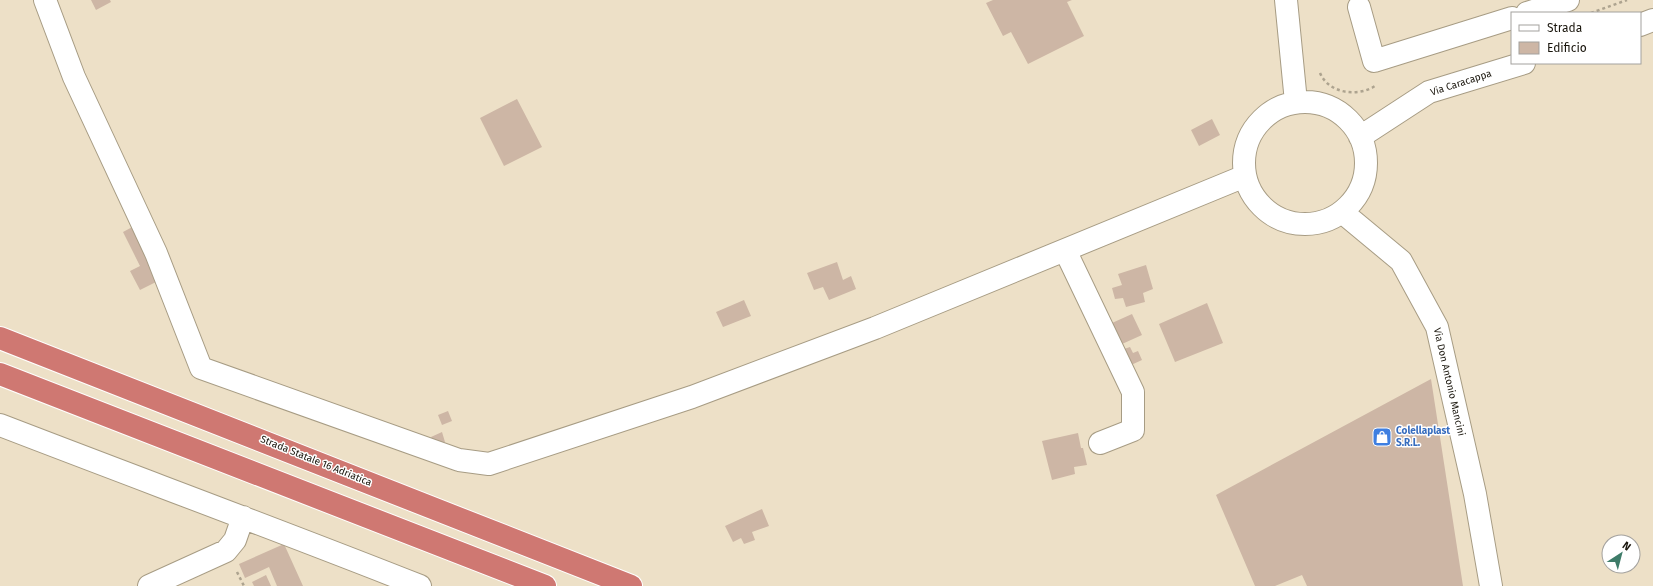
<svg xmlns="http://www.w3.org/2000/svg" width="1653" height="586" viewBox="0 0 1653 586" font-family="'Fira Sans',sans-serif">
  <rect width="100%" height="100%" fill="#ede0c7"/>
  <path fill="#cdb6a5" d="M 91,0 L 110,0 L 111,2 L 96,10 Z
    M 993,0 L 1072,0 L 1067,2 L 1084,36 L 1028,64 L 1011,32 L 1003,36 L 986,3 Z
    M 517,99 L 542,147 L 504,166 L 480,118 Z
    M 1212,119 L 1220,135 L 1199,146 L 1191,130 Z
    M 136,225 L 164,278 L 140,290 L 130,271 L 140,266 L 123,232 Z
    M 837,262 L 843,280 L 851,276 L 856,289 L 829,300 L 823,287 L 814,290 L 807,273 Z
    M 1146,265 L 1153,289 L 1143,293 L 1145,302 L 1126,307 L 1123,298 L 1115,299 L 1112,288 L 1122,285 L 1118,274 Z
    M 744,300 L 751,316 L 723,327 L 716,312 Z
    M 1207,303 L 1223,343 L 1175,362 L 1159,324 Z
    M 1132,314 L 1142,335 L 1122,344 L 1112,323 Z
    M 1130,347 L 1133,353 L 1138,351 L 1142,360 L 1131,365 L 1124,349 Z
    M 1431,379 L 1463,586 L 1307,586 L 1302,575 L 1275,586 L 1255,586 L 1216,495 Z
    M 448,411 L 452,421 L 442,425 L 438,415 Z
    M 442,432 L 445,442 L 435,446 L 431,437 Z
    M 1078,433 L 1081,448 L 1083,448 L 1087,465 L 1074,467 L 1075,474 L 1052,480 L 1042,441 Z
    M 762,509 L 769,526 L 752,532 L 755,540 L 744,544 L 741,538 L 733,542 L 725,526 Z
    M 284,544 L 303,586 L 277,586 L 269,567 L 245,578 L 239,564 Z
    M 266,575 L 271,586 L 254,586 L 252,582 Z"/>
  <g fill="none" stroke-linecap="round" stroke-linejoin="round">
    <g stroke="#a79c84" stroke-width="24">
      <path id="minor" d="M 45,0 L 74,77 L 156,253 L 201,368 L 459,460 L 489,464 L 692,397 L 875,328 L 1245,176
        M 1286,0 L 1296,102
        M 1359,7 L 1374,61 L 1512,18
        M 1527,13 L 1568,0
        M 1640,25 L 1653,20
        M1244 163a61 61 0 1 1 122 0a61 61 0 1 1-122 0Z
        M 1360,137 L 1429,92 L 1524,63
        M 1342,212 L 1401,261 L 1437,327 L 1475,494 L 1491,586
        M 1065,250 L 1133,392 L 1133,430 L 1100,443
        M 0,425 C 140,479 281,531 420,586
        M 149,586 L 226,551 L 235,540 L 243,517"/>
    </g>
    <g stroke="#fff" stroke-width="24">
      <path id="highway" d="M 0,338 L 631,586
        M 0,374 L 545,586"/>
    </g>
    <path stroke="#ada38f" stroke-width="2.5" stroke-dasharray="3 3" stroke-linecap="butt" d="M 1591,13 L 1627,0
      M 1320,73 C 1329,94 1358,97 1375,86
      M 237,572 L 244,586"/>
    <use href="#minor" stroke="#fff" stroke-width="22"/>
    <use href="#highway" stroke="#cf7872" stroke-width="22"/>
  </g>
  <defs>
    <g id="shop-square" transform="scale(1)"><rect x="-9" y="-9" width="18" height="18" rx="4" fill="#3f7fe0" stroke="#fff"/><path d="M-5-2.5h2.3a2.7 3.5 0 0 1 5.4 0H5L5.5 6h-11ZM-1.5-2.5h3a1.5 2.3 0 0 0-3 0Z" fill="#fff"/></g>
  </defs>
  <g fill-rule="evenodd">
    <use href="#shop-square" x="1382" y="437"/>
  </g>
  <g text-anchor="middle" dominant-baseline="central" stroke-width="3" stroke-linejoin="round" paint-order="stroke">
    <g font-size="10" fill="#19150c" stroke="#fff">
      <text transform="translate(1461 83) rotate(-18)">Via Caracappa</text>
      <text transform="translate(1449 382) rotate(77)">Via Don Antonio Mancini</text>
      <text transform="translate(316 461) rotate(22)">Strada Statale 16 Adriatica</text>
    </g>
    <g font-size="10" font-weight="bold" fill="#366cbe" stroke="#fff" text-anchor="start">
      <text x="1396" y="431">Colellaplast<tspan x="1396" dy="12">S.R.L.</tspan></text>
    </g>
  </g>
  <rect x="1511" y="12" width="130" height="52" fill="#ffffff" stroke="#a3a19e"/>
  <rect x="1519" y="25" width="20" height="6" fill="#ffffff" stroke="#a3a19e"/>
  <text x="1547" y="32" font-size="12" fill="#19150c">Strada</text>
  <rect x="1519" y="42" width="20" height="12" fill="#cdb6a5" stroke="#a3a19e"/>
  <text x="1547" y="52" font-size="12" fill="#19150c">Edificio</text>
  <g transform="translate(1621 554) rotate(36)"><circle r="19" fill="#ffffff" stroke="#a3a19e"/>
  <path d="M0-3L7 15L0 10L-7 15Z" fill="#3e7c69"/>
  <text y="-6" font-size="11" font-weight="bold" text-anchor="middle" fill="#19150c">N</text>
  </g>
</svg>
